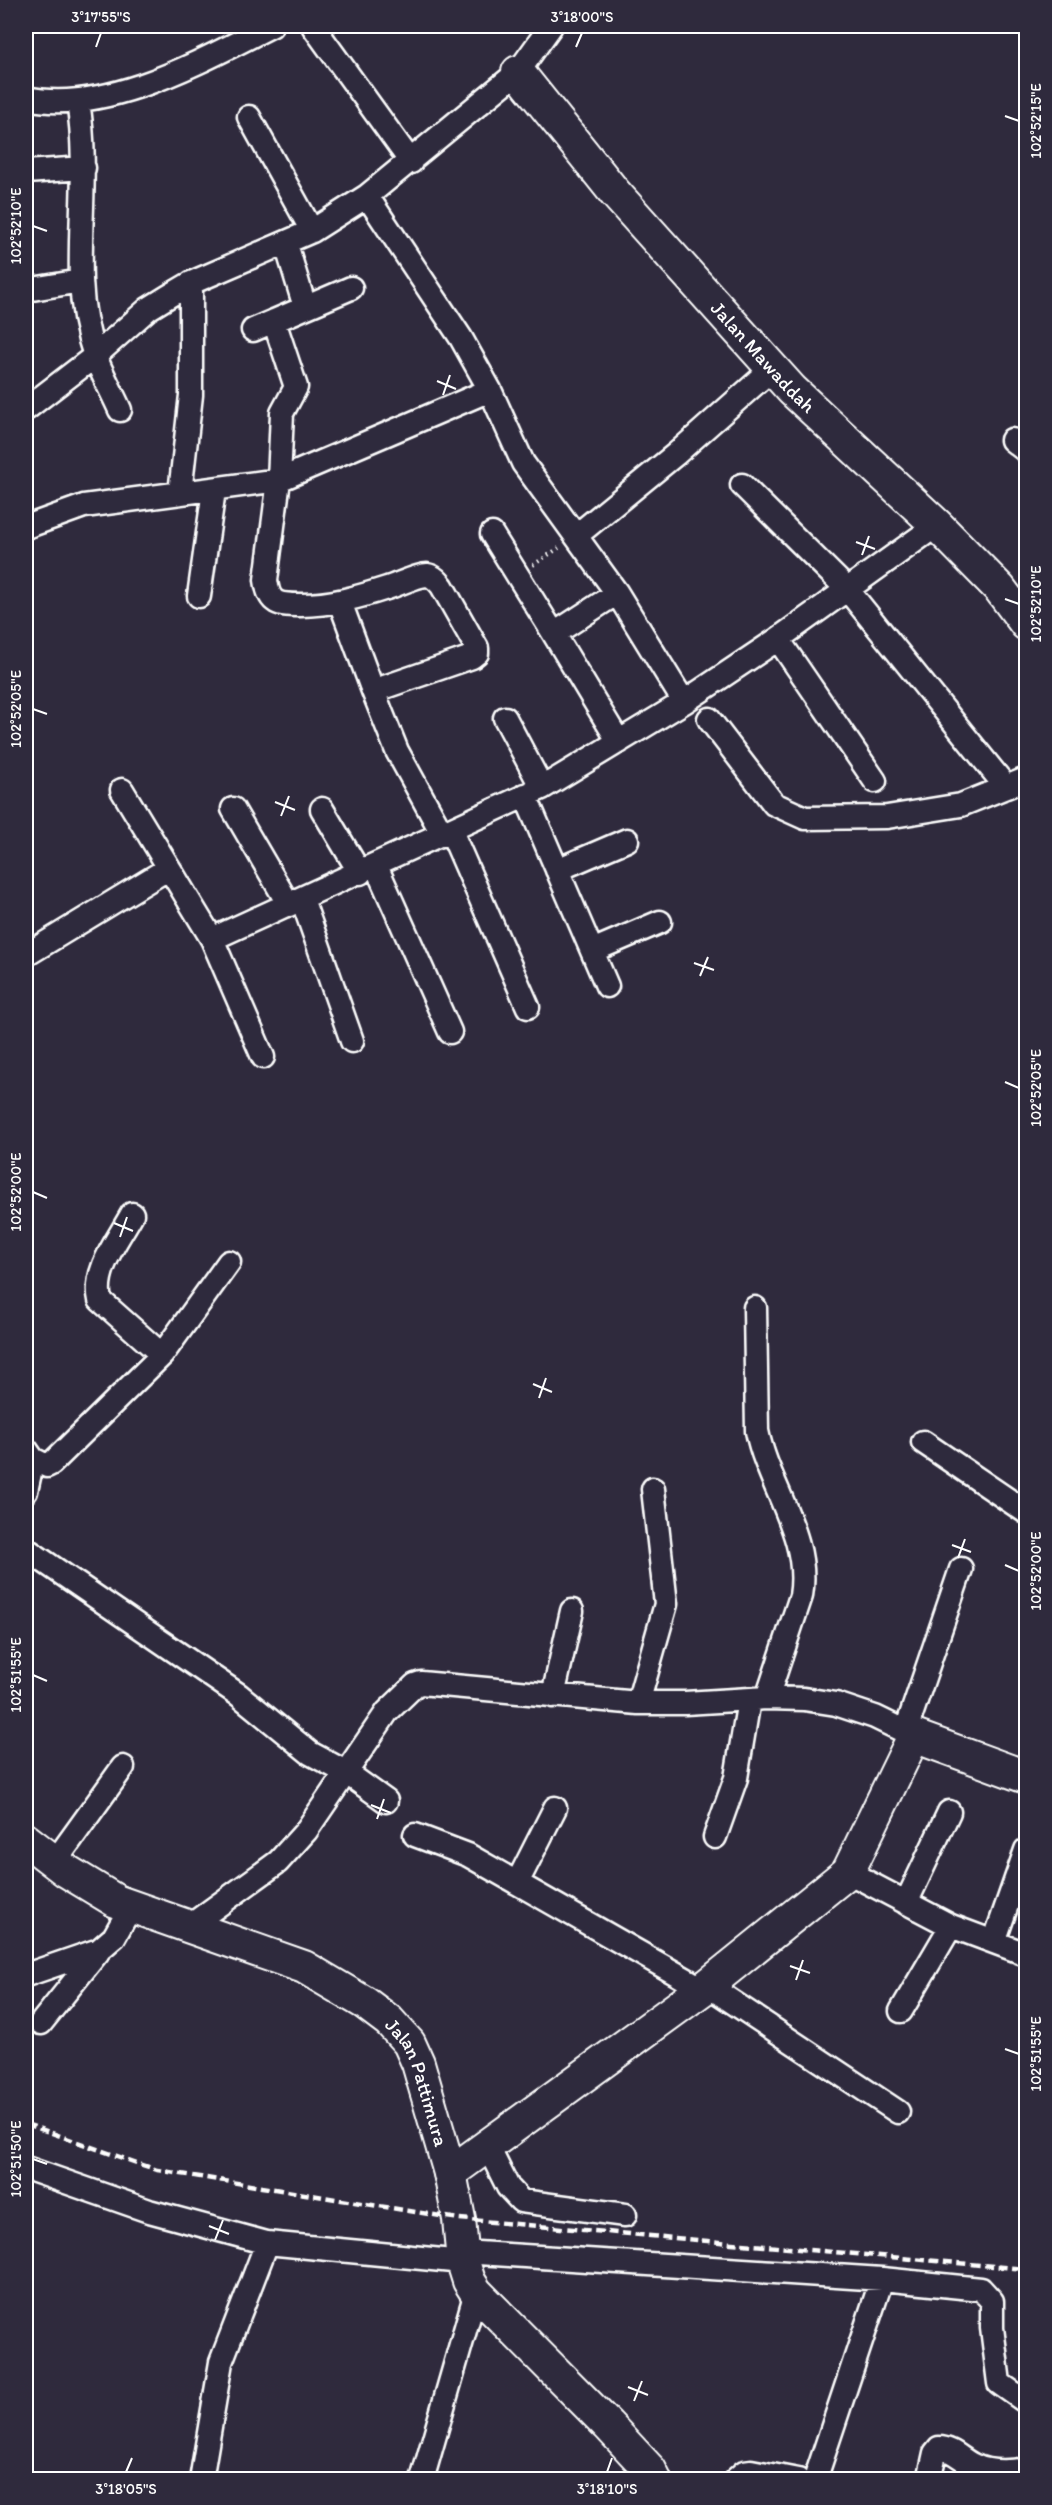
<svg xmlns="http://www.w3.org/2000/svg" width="1052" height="2505" viewBox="0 0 1052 2505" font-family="Itim,sans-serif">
  <rect width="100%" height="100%" fill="#2f2a3d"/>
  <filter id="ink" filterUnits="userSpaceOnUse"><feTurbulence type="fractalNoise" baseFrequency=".0167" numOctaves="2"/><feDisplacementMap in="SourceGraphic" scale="12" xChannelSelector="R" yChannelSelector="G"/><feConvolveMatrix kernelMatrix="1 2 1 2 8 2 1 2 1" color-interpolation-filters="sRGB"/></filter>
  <g filter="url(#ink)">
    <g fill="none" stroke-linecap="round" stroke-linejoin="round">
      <g stroke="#fff" stroke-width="27">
        <path id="street" d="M 313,26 L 411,162
          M 26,98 C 106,115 201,61 271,26
          M 78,102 C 88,161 79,220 81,280 C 82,304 87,333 95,356 C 102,374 112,392 120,410
          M 249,117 L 312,231
          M 26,172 L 84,168
          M 367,196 L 461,338 L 490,390 L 523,463 L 617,593 L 684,702
          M 286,244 L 305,307
          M 26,290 L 81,281
          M 274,321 L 296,387 L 282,413 L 279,480 L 266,580 C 269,605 279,605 301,605 C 331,605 359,597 387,588 C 397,585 418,575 427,575 C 434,576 438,581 442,586 L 477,648 L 477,653 L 472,657 L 373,691 L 397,751 L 443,835
          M 253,330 L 351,288
          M 26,409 L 95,356 L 148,309 L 169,296 L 191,283 L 312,231 L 367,196 L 518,72 L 551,26
          M 1012,440 L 1026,451
          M 742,485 L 847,589 L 1006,787
          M 180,493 L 191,395 L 191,283
          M 26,527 L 84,506 L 279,480 L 490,390
          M 492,534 L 554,634 L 617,593
          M 577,535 L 676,454 L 773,368
          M 199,596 L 214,490
          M 340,602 L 373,691
          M 554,634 L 619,742
          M 778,639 L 875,781
          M 505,718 L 542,788
          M 709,719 L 774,804 L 805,818 L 887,817 L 961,805 L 1026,779
          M 122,790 L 212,939 L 263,1057
          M 525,795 L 607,986
          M 233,809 L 289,905
          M 322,809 L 360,873
          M 451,831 L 528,1007
          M 376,866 L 450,1032
          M 557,870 L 627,840
          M 302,899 L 352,1041
          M 212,939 L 542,788 L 684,702 L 778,639 L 937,525
          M 592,951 L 660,922
          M 26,955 L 169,868
          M 132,1214 C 118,1240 93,1270 100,1300 L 162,1355
          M 755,1308 L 757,1431 C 768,1486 811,1537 801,1596 L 767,1698
          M 923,1442 L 1026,1512
          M 33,1459 L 47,1466 L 51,1464 L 162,1355 L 229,1262
          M 26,1491 L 33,1459 L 26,1449
          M 26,1549 L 239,1695 L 310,1753 L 347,1773 L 386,1801
          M 553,1696 L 572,1611
          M 638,1703 L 666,1604 L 653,1489
          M 905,1733 L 961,1569
          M 415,1835 L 468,1855 L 703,1989
          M 715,1837 L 736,1778 L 749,1700
          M 54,1863 L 123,1767
          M 848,1872 L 951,1926 L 1026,1954
          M 517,1883 L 555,1808
          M 906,1903 L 949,1812
          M 187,1928 L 278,1862 L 306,1831 L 387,1712 L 415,1685 L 421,1683 L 638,1703 L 685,1703 L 767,1698 L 804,1699 L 836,1704 L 875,1717 L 914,1736
          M 994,1942 L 1026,1850
          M 26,1975 L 99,1950 L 114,1937 L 131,1907
          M 707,1985 L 898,2112
          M 901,2011 L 951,1926
          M 41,2023 L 98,1952
          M 487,2145 L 508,2187 L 521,2201 L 625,2215
          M 26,2168 L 149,2211 L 267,2243 L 463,2262
          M 462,2252 L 882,2279 L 981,2289 L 992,2301 L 992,2328 L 999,2383 L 1026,2402
          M 201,2480 L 221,2362 L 267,2243
          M 422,2480 L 476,2292
          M 735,2480 L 744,2472 L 751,2471 L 798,2480
          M 815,2480 L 882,2279
          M 929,2480 L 935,2453 L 939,2448 C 952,2448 962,2460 973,2465 C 989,2473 1010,2472 1026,2469"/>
      </g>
      <g stroke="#fff" stroke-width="36">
        <g id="secondary">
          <path id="s1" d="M 518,72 L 615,193 L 792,390 L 937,525 L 1000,589 L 1026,624"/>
          <path id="s2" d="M 26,1840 L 65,1870 L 116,1901 L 304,1967 L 365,2003 L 389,2021 L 409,2043 L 418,2063 L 450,2173 L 459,2219 L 463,2262 L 469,2281 L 476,2292 L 608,2425 L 650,2470 L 655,2480"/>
          <path d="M 450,2173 L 703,1989 L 848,1872 L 914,1736 L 1026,1777"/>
        </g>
      </g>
      <path stroke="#fff" stroke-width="4" stroke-dasharray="1.5 4.5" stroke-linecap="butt" d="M 533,565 L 559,548"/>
      <use href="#street" stroke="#2f2a3d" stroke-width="22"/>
      <use href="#secondary" stroke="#2f2a3d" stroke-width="32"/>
      <path stroke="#fff" stroke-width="4.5" stroke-dasharray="9 4.5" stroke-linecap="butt" d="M 26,2124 L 157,2170 L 459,2219 L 1026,2269"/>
    </g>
  </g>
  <path fill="none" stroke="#fff" stroke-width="2" d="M 96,47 L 101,33M 576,47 L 582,33M 1005,116 L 1019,121M 33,226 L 47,231M 437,381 L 456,389M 443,395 L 450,375M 856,542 L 875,549M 862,555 L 869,536M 1005,599 L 1019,604M 33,709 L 47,714M 275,802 L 295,810M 281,816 L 289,796M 694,963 L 714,970M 700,976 L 708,957M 1005,1082 L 1019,1088M 33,1192 L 47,1198M 114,1223 L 133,1231M 120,1237 L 127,1217M 533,1384 L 552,1392M 539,1398 L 546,1378M 952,1545 L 971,1552M 958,1558 L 965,1539M 1005,1565 L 1019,1571M 33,1675 L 47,1681M 371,1805 L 391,1813M 377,1819 L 384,1799M 790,1966 L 810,1973M 796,1980 L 803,1960M 1005,2049 L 1019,2054M 33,2159 L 47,2164M 209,2226 L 229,2234M 215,2240 L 223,2220M 628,2387 L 648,2395M 634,2401 L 642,2381M 126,2472 L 132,2458M 607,2472 L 612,2458"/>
  <g text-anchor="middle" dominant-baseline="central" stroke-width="4.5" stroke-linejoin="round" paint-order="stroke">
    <g font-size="20" fill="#fff" stroke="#2f2a3d">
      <text stroke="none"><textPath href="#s1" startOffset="376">Jalan Mawaddah</textPath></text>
      <text stroke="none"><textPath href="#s2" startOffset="478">Jalan Pattimura</textPath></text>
    </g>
  </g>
  <rect width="1052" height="2505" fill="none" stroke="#2f2a3d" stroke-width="66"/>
  <rect x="33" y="33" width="986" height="2439" fill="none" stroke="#fff" stroke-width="2"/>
  <g font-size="15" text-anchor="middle" fill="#fff">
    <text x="101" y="22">3°17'55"S</text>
    <text x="582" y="22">3°18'00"S</text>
    <text transform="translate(1036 121) rotate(-90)" y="5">102°52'15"E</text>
    <text transform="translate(16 226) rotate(-90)" y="5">102°52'10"E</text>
    <text transform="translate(1036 604) rotate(-90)" y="5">102°52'10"E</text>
    <text transform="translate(16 709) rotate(-90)" y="5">102°52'05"E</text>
    <text transform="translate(1036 1088) rotate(-90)" y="5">102°52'05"E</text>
    <text transform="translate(16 1192) rotate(-90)" y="5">102°52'00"E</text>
    <text transform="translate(1036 1571) rotate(-90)" y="5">102°52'00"E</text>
    <text transform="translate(16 1675) rotate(-90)" y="5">102°51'55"E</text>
    <text transform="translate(1036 2054) rotate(-90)" y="5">102°51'55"E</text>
    <text transform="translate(16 2159) rotate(-90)" y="5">102°51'50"E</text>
    <text x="126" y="2494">3°18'05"S</text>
    <text x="607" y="2494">3°18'10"S</text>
  </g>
</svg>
